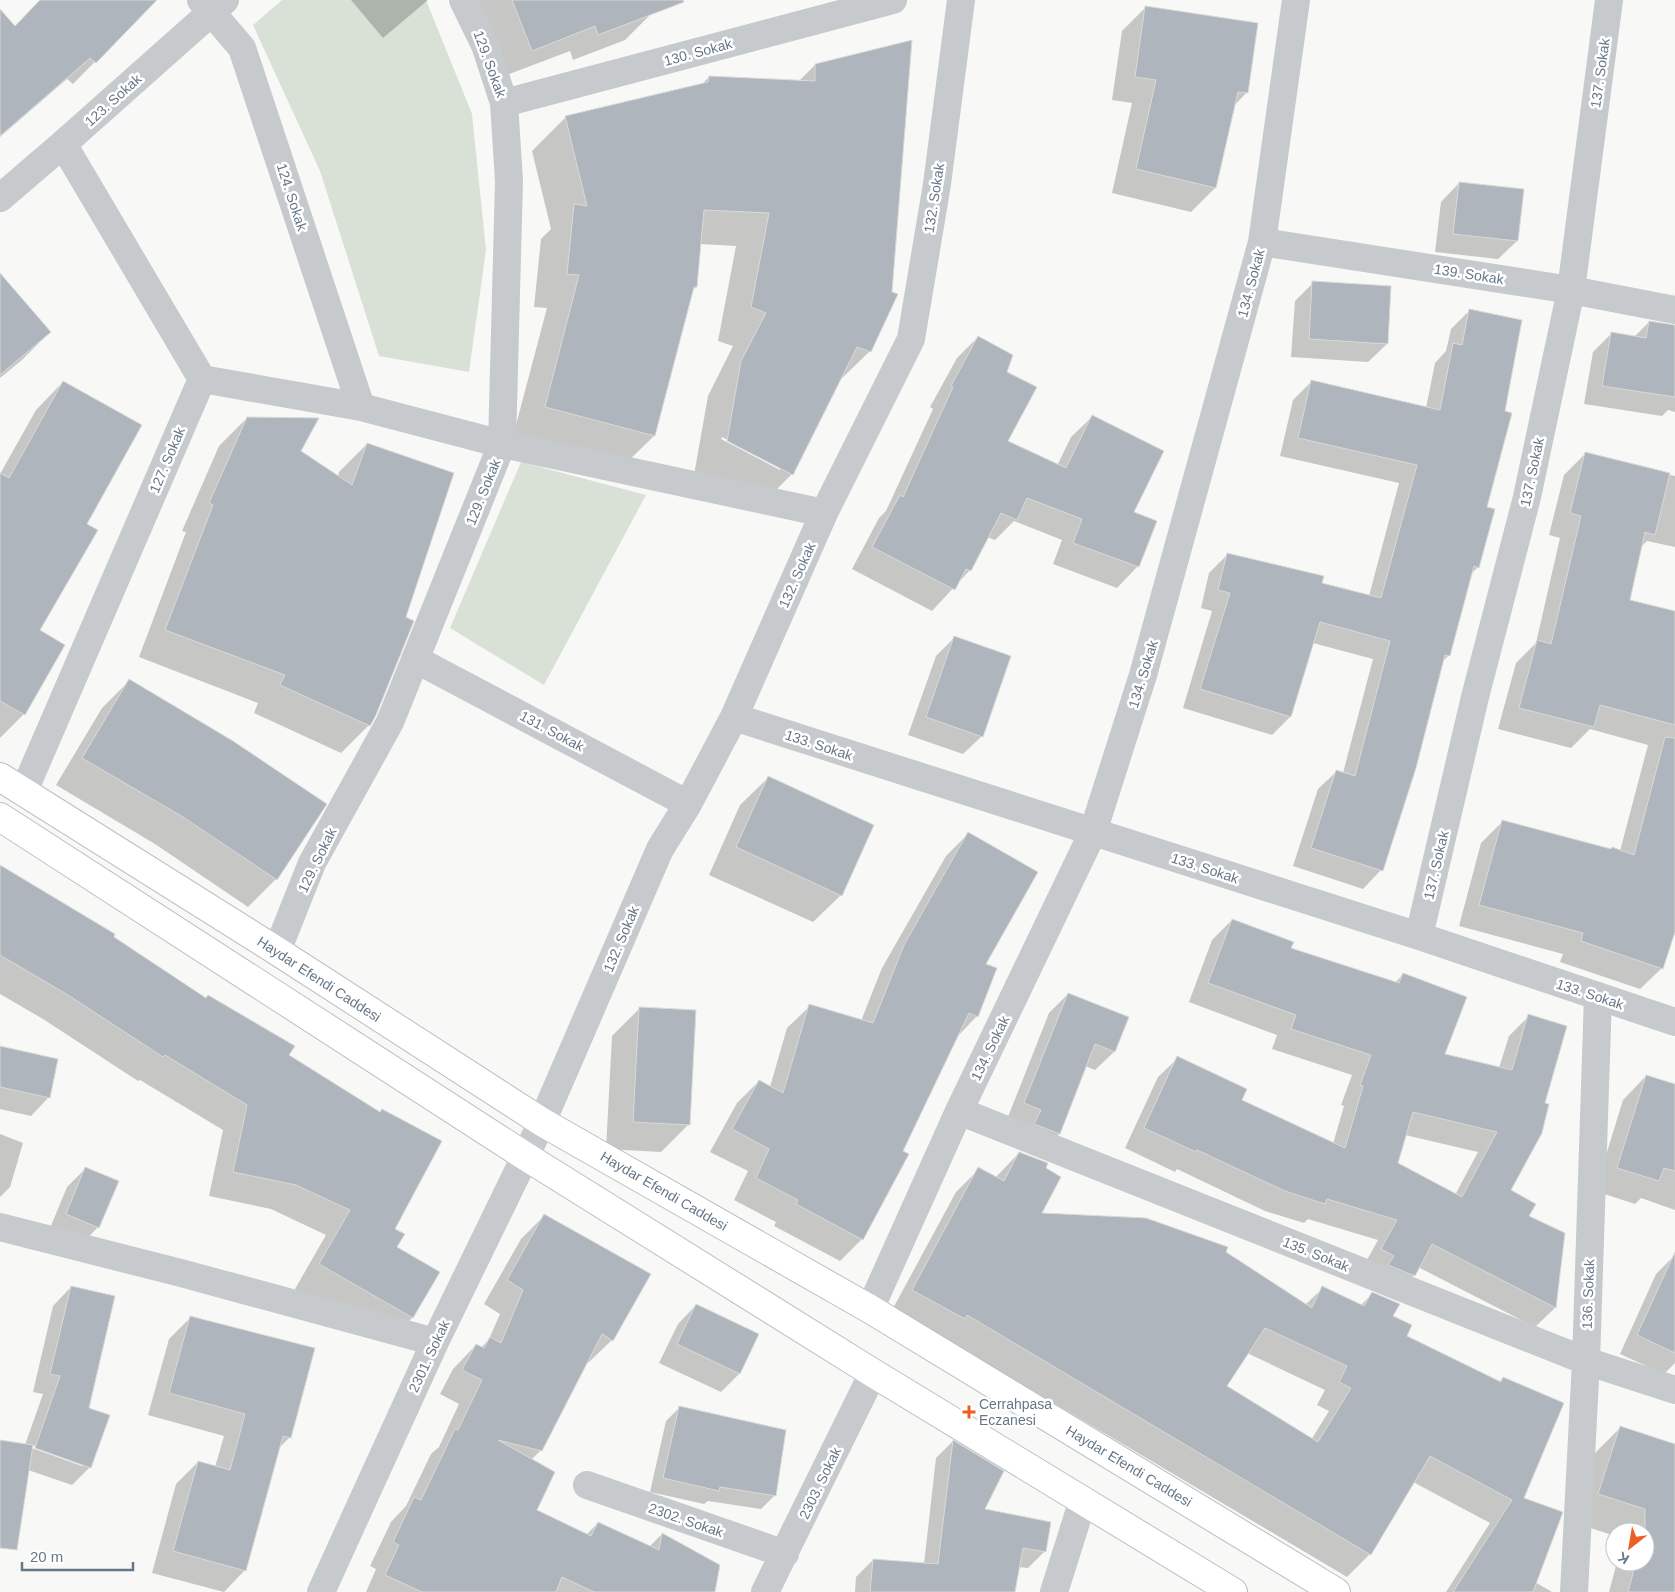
<svg xmlns="http://www.w3.org/2000/svg" width="1675" height="1592" viewBox="0 0 1675 1592" font-family="Helvetica,sans-serif">
  <rect width="100%" height="100%" fill="#f8f9f6"/>
  <path fill="#d9e1d7" d="M 282,0 L 426,0 L 472,114 L 486,250 L 469,372 L 379,356 L 320,171 L 253,25 Z
    M 521,462 L 646,495 L 544,685 L 450,628 Z"/>
  <path fill="#0003" fill-rule="evenodd" d="M 41,0 L 130,0 L 143,13 L 73,84 L 67,79 L 0,137 L 0,36 L 15,28 Z
    M 351,0 L 428,0 L 383,38 Z
    M 477,0 L 645,0 L 651,14 L 625,40 L 573,60 L 570,51 L 507,75 Z
    M 1146,7 L 1247,92 L 1234,106 L 1215,188 L 1191,212 L 1112,193 L 1132,103 L 1112,100 L 1122,31 Z
    M 815,65 L 870,351 L 837,383 L 792,474 L 758,508 L 694,475 L 708,396 L 733,346 L 718,341 L 736,246 L 700,244 L 696,287 L 692,291 L 654,436 L 620,469 L 512,440 L 547,308 L 534,307 L 541,239 L 551,229 L 532,151 L 566,117 L 700,86 L 709,77 L 799,81 ZM 722,437 L 780,467 L 780,470 L 721,439 Z
    M 1459,183 L 1517,241 L 1498,259 L 1435,252 L 1441,202 Z
    M 0,274 L 50,332 L 22,360 L 0,378 Z
    M 1313,283 L 1387,344 L 1368,362 L 1291,357 L 1295,301 Z
    M 1469,311 L 1485,508 L 1478,567 L 1470,575 L 1449,655 L 1442,662 L 1381,870 L 1363,889 L 1293,866 L 1318,789 L 1337,771 L 1343,773 L 1373,659 L 1313,643 L 1290,717 L 1272,735 L 1183,708 L 1212,611 L 1201,608 L 1209,573 L 1227,555 L 1321,584 L 1369,596 L 1399,483 L 1280,456 L 1293,400 L 1311,382 L 1426,408 L 1435,363 L 1446,351 L 1451,329 Z
    M 1649,322 L 1675,326 L 1675,412 L 1668,410 L 1662,416 L 1584,404 L 1593,352 L 1612,333 L 1634,337 Z
    M 978,337 L 1006,373 L 1006,442 L 1057,466 L 1071,437 L 1093,416 L 1132,513 L 1138,566 L 1117,588 L 1053,564 L 1062,540 L 1014,521 L 995,540 L 987,537 L 970,570 L 932,611 L 852,569 L 879,518 L 886,511 L 933,409 L 930,407 L 957,358 Z
    M 63,382 L 85,524 L 38,631 L 24,714 L 0,738 L 0,474 L 36,410 Z
    M 247,418 L 338,477 L 339,472 L 367,444 L 405,618 L 375,715 L 369,725 L 341,753 L 254,713 L 258,703 L 139,657 L 186,532 L 182,531 L 219,446 Z
    M 1585,454 L 1675,476 L 1675,547 L 1647,541 L 1641,547 L 1628,601 L 1675,612 L 1675,928 L 1662,968 L 1640,989 L 1560,962 L 1563,954 L 1459,926 L 1481,843 L 1503,821 L 1620,851 L 1648,745 L 1590,729 L 1571,748 L 1498,729 L 1516,663 L 1536,643 L 1560,538 L 1549,535 L 1564,475 Z
    M 954,638 L 982,736 L 963,754 L 908,735 L 936,656 Z
    M 129,681 L 325,804 L 276,879 L 248,907 L 155,844 L 56,785 L 102,708 Z
    M 768,778 L 841,895 L 813,922 L 709,875 L 740,805 Z
    M 968,834 L 984,965 L 995,969 L 977,1016 L 956,1038 L 862,1239 L 840,1261 L 774,1226 L 776,1222 L 734,1200 L 748,1171 L 710,1152 L 737,1103 L 759,1081 L 770,1087 L 787,1028 L 810,1006 L 861,1021 L 882,968 L 946,856 Z
    M 0,867 L 112,937 L 288,1056 L 396,1248 L 438,1272 L 412,1318 L 387,1342 L 295,1289 L 326,1235 L 271,1209 L 209,1196 L 223,1130 L 140,1080 L 138,1081 L 43,1019 L 0,994 Z
    M 1232,920 L 1290,949 L 1395,983 L 1403,974 L 1443,1055 L 1499,1068 L 1509,1036 L 1529,1016 L 1509,1191 L 1528,1216 L 1564,1234 L 1555,1308 L 1535,1327 L 1418,1267 L 1414,1275 L 1394,1295 L 1362,1269 L 1378,1240 L 1308,1219 L 1304,1223 L 1265,1211 L 1177,1169 L 1175,1172 L 1125,1148 L 1158,1077 L 1178,1058 L 1240,1101 L 1333,1144 L 1344,1106 L 1341,1105 L 1352,1075 L 1272,1049 L 1277,1035 L 1189,1002 L 1212,940 ZM 1405,1135 L 1478,1152 L 1455,1195 L 1397,1163 Z
    M 1068,994 L 1127,1018 L 1114,1052 L 1095,1070 L 1085,1066 L 1059,1134 L 1040,1152 L 1006,1122 L 1049,1013 Z
    M 639,1009 L 689,1124 L 661,1152 L 606,1149 L 612,1036 Z
    M 0,1048 L 49,1097 L 31,1116 L 0,1109 Z
    M 1646,1076 L 1675,1085 L 1675,1210 L 1641,1198 L 1635,1204 L 1595,1191 L 1623,1100 Z
    M 0,1134 L 23,1143 L 10,1187 L 0,1197 Z
    M 1019,1153 L 1045,1169 L 1040,1215 L 1225,1253 L 1305,1305 L 1323,1288 L 1360,1306 L 1372,1294 L 1406,1336 L 1499,1382 L 1503,1378 L 1535,1582 L 1552,1592 L 1446,1592 L 1490,1523 L 1413,1482 L 1370,1554 L 1347,1577 L 944,1338 L 890,1314 L 956,1192 L 979,1169 L 995,1178 ZM 1247,1353 L 1325,1390 L 1317,1405 L 1329,1411 L 1311,1440 L 1225,1386 Z
    M 85,1169 L 98,1227 L 80,1246 L 48,1233 L 67,1187 Z
    M 545,1215 L 612,1340 L 588,1363 L 586,1362 L 541,1450 L 531,1460 L 535,1510 L 586,1535 L 598,1523 L 649,1547 L 662,1534 L 714,1592 L 366,1592 L 376,1569 L 370,1566 L 391,1522 L 406,1506 L 431,1454 L 439,1447 L 459,1404 L 440,1394 L 453,1369 L 476,1345 L 481,1348 L 489,1339 L 500,1314 L 484,1304 L 521,1239 Z
    M 1674,1256 L 1675,1363 L 1664,1374 L 1620,1354 L 1656,1274 Z
    M 71,1287 L 88,1409 L 90,1467 L 72,1485 L 28,1470 L 0,1543 L 0,1441 L 25,1445 L 43,1394 L 33,1392 L 53,1306 ZM 30,1444 L 82,1463 L 82,1466 L 29,1447 Z
    M 696,1305 L 739,1374 L 721,1392 L 659,1363 L 678,1324 Z
    M 191,1317 L 313,1349 L 289,1438 L 278,1449 L 245,1570 L 224,1592 L 152,1573 L 176,1484 L 198,1462 L 215,1467 L 224,1436 L 148,1415 L 169,1339 Z
    M 680,1407 L 775,1495 L 761,1509 L 708,1501 L 704,1504 L 650,1492 L 666,1421 Z
    M 1620,1428 L 1675,1445 L 1675,1592 L 1609,1592 L 1617,1562 L 1645,1562 L 1645,1532 L 1615,1532 L 1615,1536 L 1572,1522 L 1593,1455 Z
    M 953,1441 L 983,1510 L 1045,1551 L 1028,1568 L 1018,1567 L 1014,1592 L 855,1592 L 856,1577 L 873,1560 L 924,1564 L 936,1458 Z"/>
  <path fill="#aeb5bc" stroke="#dadad8" fill-rule="evenodd" d="M 40,0 L 157,0 L 96,63 L 90,58 L 0,136 L 0,9 L 15,26 Z
    M 512,0 L 683,0 L 684,2 L 598,35 L 595,26 L 532,51 Z
    M 1145,6 L 1258,23 L 1248,93 L 1238,92 L 1216,188 L 1136,169 L 1156,80 L 1135,77 Z
    M 912,40 L 892,292 L 898,294 L 871,352 L 857,347 L 793,475 L 727,441 L 741,361 L 766,313 L 751,307 L 769,213 L 704,210 L 697,287 L 694,287 L 655,436 L 545,407 L 579,275 L 567,274 L 574,204 L 587,206 L 565,116 L 708,82 L 709,76 L 815,81 L 815,64 Z
    M 1459,182 L 1524,189 L 1518,241 L 1453,234 Z
    M 0,273 L 51,332 L 0,375 Z
    M 1312,281 L 1391,286 L 1388,344 L 1309,339 Z
    M 1469,309 L 1522,320 L 1505,411 L 1512,413 L 1487,507 L 1495,509 L 1479,568 L 1474,566 L 1450,656 L 1445,655 L 1416,768 L 1383,871 L 1311,848 L 1336,770 L 1355,776 L 1390,641 L 1320,622 L 1291,717 L 1200,689 L 1230,593 L 1218,590 L 1227,553 L 1324,576 L 1322,583 L 1381,598 L 1417,465 L 1298,438 L 1311,380 L 1440,410 L 1453,343 L 1462,345 Z
    M 1649,321 L 1675,325 L 1675,397 L 1602,386 L 1611,332 L 1646,338 Z
    M 978,336 L 1013,355 L 1007,372 L 1037,387 L 1008,441 L 1066,468 L 1092,415 L 1164,451 L 1134,512 L 1157,521 L 1139,567 L 1073,543 L 1082,519 L 1027,498 L 1017,520 L 1001,513 L 971,571 L 966,569 L 955,590 L 872,547 L 900,495 L 903,497 L 953,387 L 951,386 Z
    M 63,381 L 142,425 L 87,524 L 98,530 L 40,630 L 65,645 L 25,715 L 0,701 L 0,473 L 9,478 Z
    M 247,417 L 319,418 L 301,451 L 352,485 L 367,443 L 454,473 L 406,617 L 414,621 L 376,715 L 370,726 L 280,685 L 285,675 L 165,630 L 213,505 L 209,503 Z
    M 1585,452 L 1670,473 L 1655,535 L 1645,532 L 1630,600 L 1675,611 L 1675,725 L 1600,705 L 1594,727 L 1519,708 L 1537,640 L 1551,644 L 1581,516 L 1570,513 Z
    M 954,636 L 1011,656 L 983,737 L 926,717 Z
    M 129,679 L 233,741 L 327,804 L 277,880 L 183,817 L 82,758 Z
    M 1665,737 L 1675,738 L 1675,932 L 1663,969 L 1581,941 L 1583,933 L 1479,905 L 1502,820 L 1611,849 L 1612,847 L 1634,855 Z
    M 768,776 L 874,825 L 842,896 L 736,847 Z
    M 968,832 L 1038,872 L 986,964 L 997,968 L 978,1017 L 969,1013 L 903,1151 L 909,1154 L 863,1240 L 796,1204 L 798,1200 L 756,1178 L 769,1149 L 732,1129 L 759,1080 L 783,1093 L 809,1004 L 873,1023 L 904,945 Z
    M 0,865 L 115,934 L 114,937 L 206,998 L 208,995 L 295,1046 L 289,1055 L 380,1112 L 382,1109 L 442,1141 L 395,1229 L 405,1234 L 397,1247 L 440,1272 L 413,1318 L 319,1264 L 350,1210 L 296,1185 L 233,1172 L 247,1105 L 165,1055 L 163,1057 L 68,995 L 0,955 Z
    M 1232,919 L 1294,942 L 1291,948 L 1399,983 L 1403,973 L 1467,997 L 1445,1054 L 1512,1070 L 1528,1014 L 1567,1026 L 1545,1103 L 1549,1104 L 1542,1133 L 1511,1190 L 1536,1204 L 1529,1216 L 1565,1233 L 1556,1308 L 1432,1244 L 1415,1276 L 1388,1265 L 1394,1256 L 1381,1249 L 1397,1220 L 1327,1199 L 1325,1204 L 1285,1191 L 1197,1150 L 1196,1152 L 1144,1128 L 1177,1056 L 1247,1089 L 1242,1100 L 1345,1148 L 1363,1086 L 1360,1085 L 1371,1055 L 1291,1029 L 1296,1015 L 1208,983 ZM 1413,1112 L 1497,1132 L 1462,1197 L 1398,1163 Z
    M 1068,993 L 1129,1017 L 1115,1052 L 1095,1044 L 1060,1134 L 1034,1124 L 1041,1110 L 1024,1103 Z
    M 639,1007 L 696,1010 L 690,1125 L 633,1122 Z
    M 0,1046 L 58,1059 L 50,1098 L 0,1087 Z
    M 1646,1075 L 1675,1084 L 1675,1171 L 1664,1168 L 1659,1181 L 1617,1168 Z
    M 1019,1152 L 1048,1163 L 1046,1168 L 1061,1177 L 1042,1213 L 1146,1218 L 1228,1247 L 1226,1252 L 1312,1308 L 1322,1286 L 1364,1306 L 1372,1292 L 1400,1304 L 1393,1316 L 1412,1325 L 1407,1336 L 1501,1382 L 1503,1377 L 1564,1403 L 1524,1498 L 1563,1512 L 1533,1592 L 1453,1592 L 1512,1500 L 1430,1456 L 1371,1555 L 967,1315 L 965,1319 L 912,1290 L 978,1167 L 1004,1181 ZM 1265,1328 L 1347,1366 L 1339,1382 L 1351,1388 L 1318,1442 L 1227,1386 Z
    M 85,1167 L 119,1181 L 99,1228 L 66,1214 Z
    M 544,1214 L 651,1274 L 613,1341 L 602,1334 L 542,1451 L 498,1440 L 555,1472 L 537,1510 L 591,1536 L 598,1522 L 659,1550 L 662,1533 L 720,1565 L 715,1592 L 594,1592 L 562,1577 L 556,1592 L 422,1592 L 385,1575 L 399,1545 L 393,1542 L 414,1497 L 421,1500 L 455,1429 L 458,1430 L 482,1380 L 462,1370 L 476,1344 L 484,1348 L 490,1337 L 501,1343 L 523,1290 L 507,1280 Z
    M 1675,1252 L 1675,1353 L 1637,1335 Z
    M 71,1286 L 115,1296 L 89,1408 L 110,1415 L 91,1468 L 35,1448 L 60,1376 L 50,1374 Z
    M 696,1304 L 759,1334 L 740,1374 L 677,1344 Z
    M 190,1316 L 315,1348 L 291,1438 L 283,1436 L 246,1571 L 173,1551 L 198,1461 L 230,1470 L 245,1414 L 169,1393 Z
    M 679,1406 L 786,1430 L 776,1496 L 720,1487 L 719,1491 L 663,1478 Z
    M 1620,1426 L 1675,1444 L 1675,1592 L 1628,1592 L 1636,1562 L 1645,1562 L 1645,1509 L 1598,1494 Z
    M 0,1440 L 33,1445 L 17,1550 L 0,1548 Z
    M 953,1440 L 1004,1471 L 985,1509 L 1051,1522 L 1046,1552 L 1023,1548 L 1015,1592 L 870,1592 L 873,1559 L 938,1564 Z"/>
  <g fill="none" stroke-linecap="round" stroke-linejoin="round">
    <g stroke="#babfc4" stroke-width="30">
      <path id="secondary" d="M 0,777 L 277,951 L 542,1122 L 870,1309 L 1336,1592
        M 0,817 L 525,1156 L 873,1373 L 1233,1592"/>
    </g>
    <path stroke="#c6cacd" stroke-width="28" d="M 201,0 L 242,48 L 361,407
      M 504,103 L 893,0
      M 0,198 L 63,144 L 225,0
      M 1262,242 L 1571,290 L 1675,310
      M 202,379 L 361,407 L 502,444 L 824,513
      M 415,659 L 688,804
      M 734,717 L 1419,936 L 1675,1022
      M 24,791 L 202,379 L 63,144
      M 1419,936 L 1475,697 L 1527,497 L 1571,290 L 1609,0
      M 277,951 L 312,863 L 390,722 L 502,444 L 509,181 L 504,103 L 485,45 L 463,0
      M 959,1111 L 1586,1361 L 1675,1390
      M 0,1227 L 181,1273 L 435,1342
      M 870,1309 L 959,1111 L 1093,832 L 1143,675 L 1262,242 L 1296,0
      M 587,1485 L 785,1554
      M 321,1592 L 435,1342 L 542,1122 L 660,849 L 688,804 L 734,717 L 824,513 L 911,339 L 937,184 L 961,0
      M 765,1592 L 873,1373
      M 1054,1592 L 1083,1500
      M 1574,1592 L 1586,1361 L 1598,996"/>
    <use href="#secondary" stroke="#fff" stroke-width="28"/>
  </g>
  <path fill="#ec5f22" stroke="#fff" stroke-width="2" d="M966.5 1404.5h5v5h5v5h-5v5h-5v-5h-5v-5h5z"/>
  <g text-anchor="middle" dominant-baseline="central" stroke-width="5" stroke-linejoin="round" paint-order="stroke">
    <g font-size="14" fill="#678" stroke="#fff">
      <text transform="translate(698 52) rotate(-15)">130. Sokak</text>
      <text transform="translate(490 64) rotate(70)">129. Sokak</text>
      <text transform="translate(1600 73) rotate(-82)">137. Sokak</text>
      <text transform="translate(113 100) rotate(-42)">123. Sokak</text>
      <text transform="translate(292 197) rotate(72)">124. Sokak</text>
      <text transform="translate(934 198) rotate(-81)">132. Sokak</text>
      <text transform="translate(1469 274) rotate(9)">139. Sokak</text>
      <text transform="translate(1251 283) rotate(-75)">134. Sokak</text>
      <text transform="translate(167 460) rotate(-67)">127. Sokak</text>
      <text transform="translate(1532 472) rotate(-78)">137. Sokak</text>
      <text transform="translate(483 492) rotate(-68)">129. Sokak</text>
      <text transform="translate(797 575) rotate(-66)">132. Sokak</text>
      <text transform="translate(1143 674) rotate(-73)">134. Sokak</text>
      <text transform="translate(552 731) rotate(28)">131. Sokak</text>
      <text transform="translate(819 745) rotate(18)">133. Sokak</text>
      <text transform="translate(317 860) rotate(-64)">129. Sokak</text>
      <text transform="translate(1436 865) rotate(-77)">137. Sokak</text>
      <text transform="translate(1205 868) rotate(18)">133. Sokak</text>
      <text transform="translate(621 939) rotate(-67)">132. Sokak</text>
      <text transform="translate(319 979) rotate(33)">Haydar Efendi Caddesi</text>
      <text transform="translate(1590 994) rotate(18)">133. Sokak</text>
      <text transform="translate(990 1048) rotate(-64)">134. Sokak</text>
      <text transform="translate(664 1191) rotate(30)">Haydar Efendi Caddesi</text>
      <text transform="translate(1316 1254) rotate(22)">135. Sokak</text>
      <text transform="translate(1588 1294) rotate(-88)">136. Sokak</text>
      <text transform="translate(429 1356) rotate(-65)">2301. Sokak</text>
      <text transform="translate(1129 1466) rotate(31)">Haydar Efendi Caddesi</text>
      <text transform="translate(820 1483) rotate(-64)">2303. Sokak</text>
      <text transform="translate(686 1520) rotate(19)">2302. Sokak</text>
    </g>
    <g font-size="14" fill="#678" stroke="#fff" text-anchor="start">
      <text x="979" y="1404">Cerrahpasa<tspan x="979" dy="16">Eczanesi</tspan></text>
    </g>
  </g>
  <g transform="translate(1630 1547) rotate(211)"><circle r="24" fill="#ffffff" stroke="#c2c9cf"/>
  <path d="M0-4L9 19L0 12L-9 19Z" fill="#ec5f22"/>
  <text y="-8" font-size="14" font-weight="bold" text-anchor="middle" fill="#667788">K</text>
  </g>
  <path d="M22 1562v8h111v-8" fill="none" stroke="#667788" stroke-width="2.5"/>
  <text x="30" y="1562" font-size="15" fill="#667788" stroke="#ffffff" stroke-width="4" paint-order="stroke">20 m</text>
</svg>
